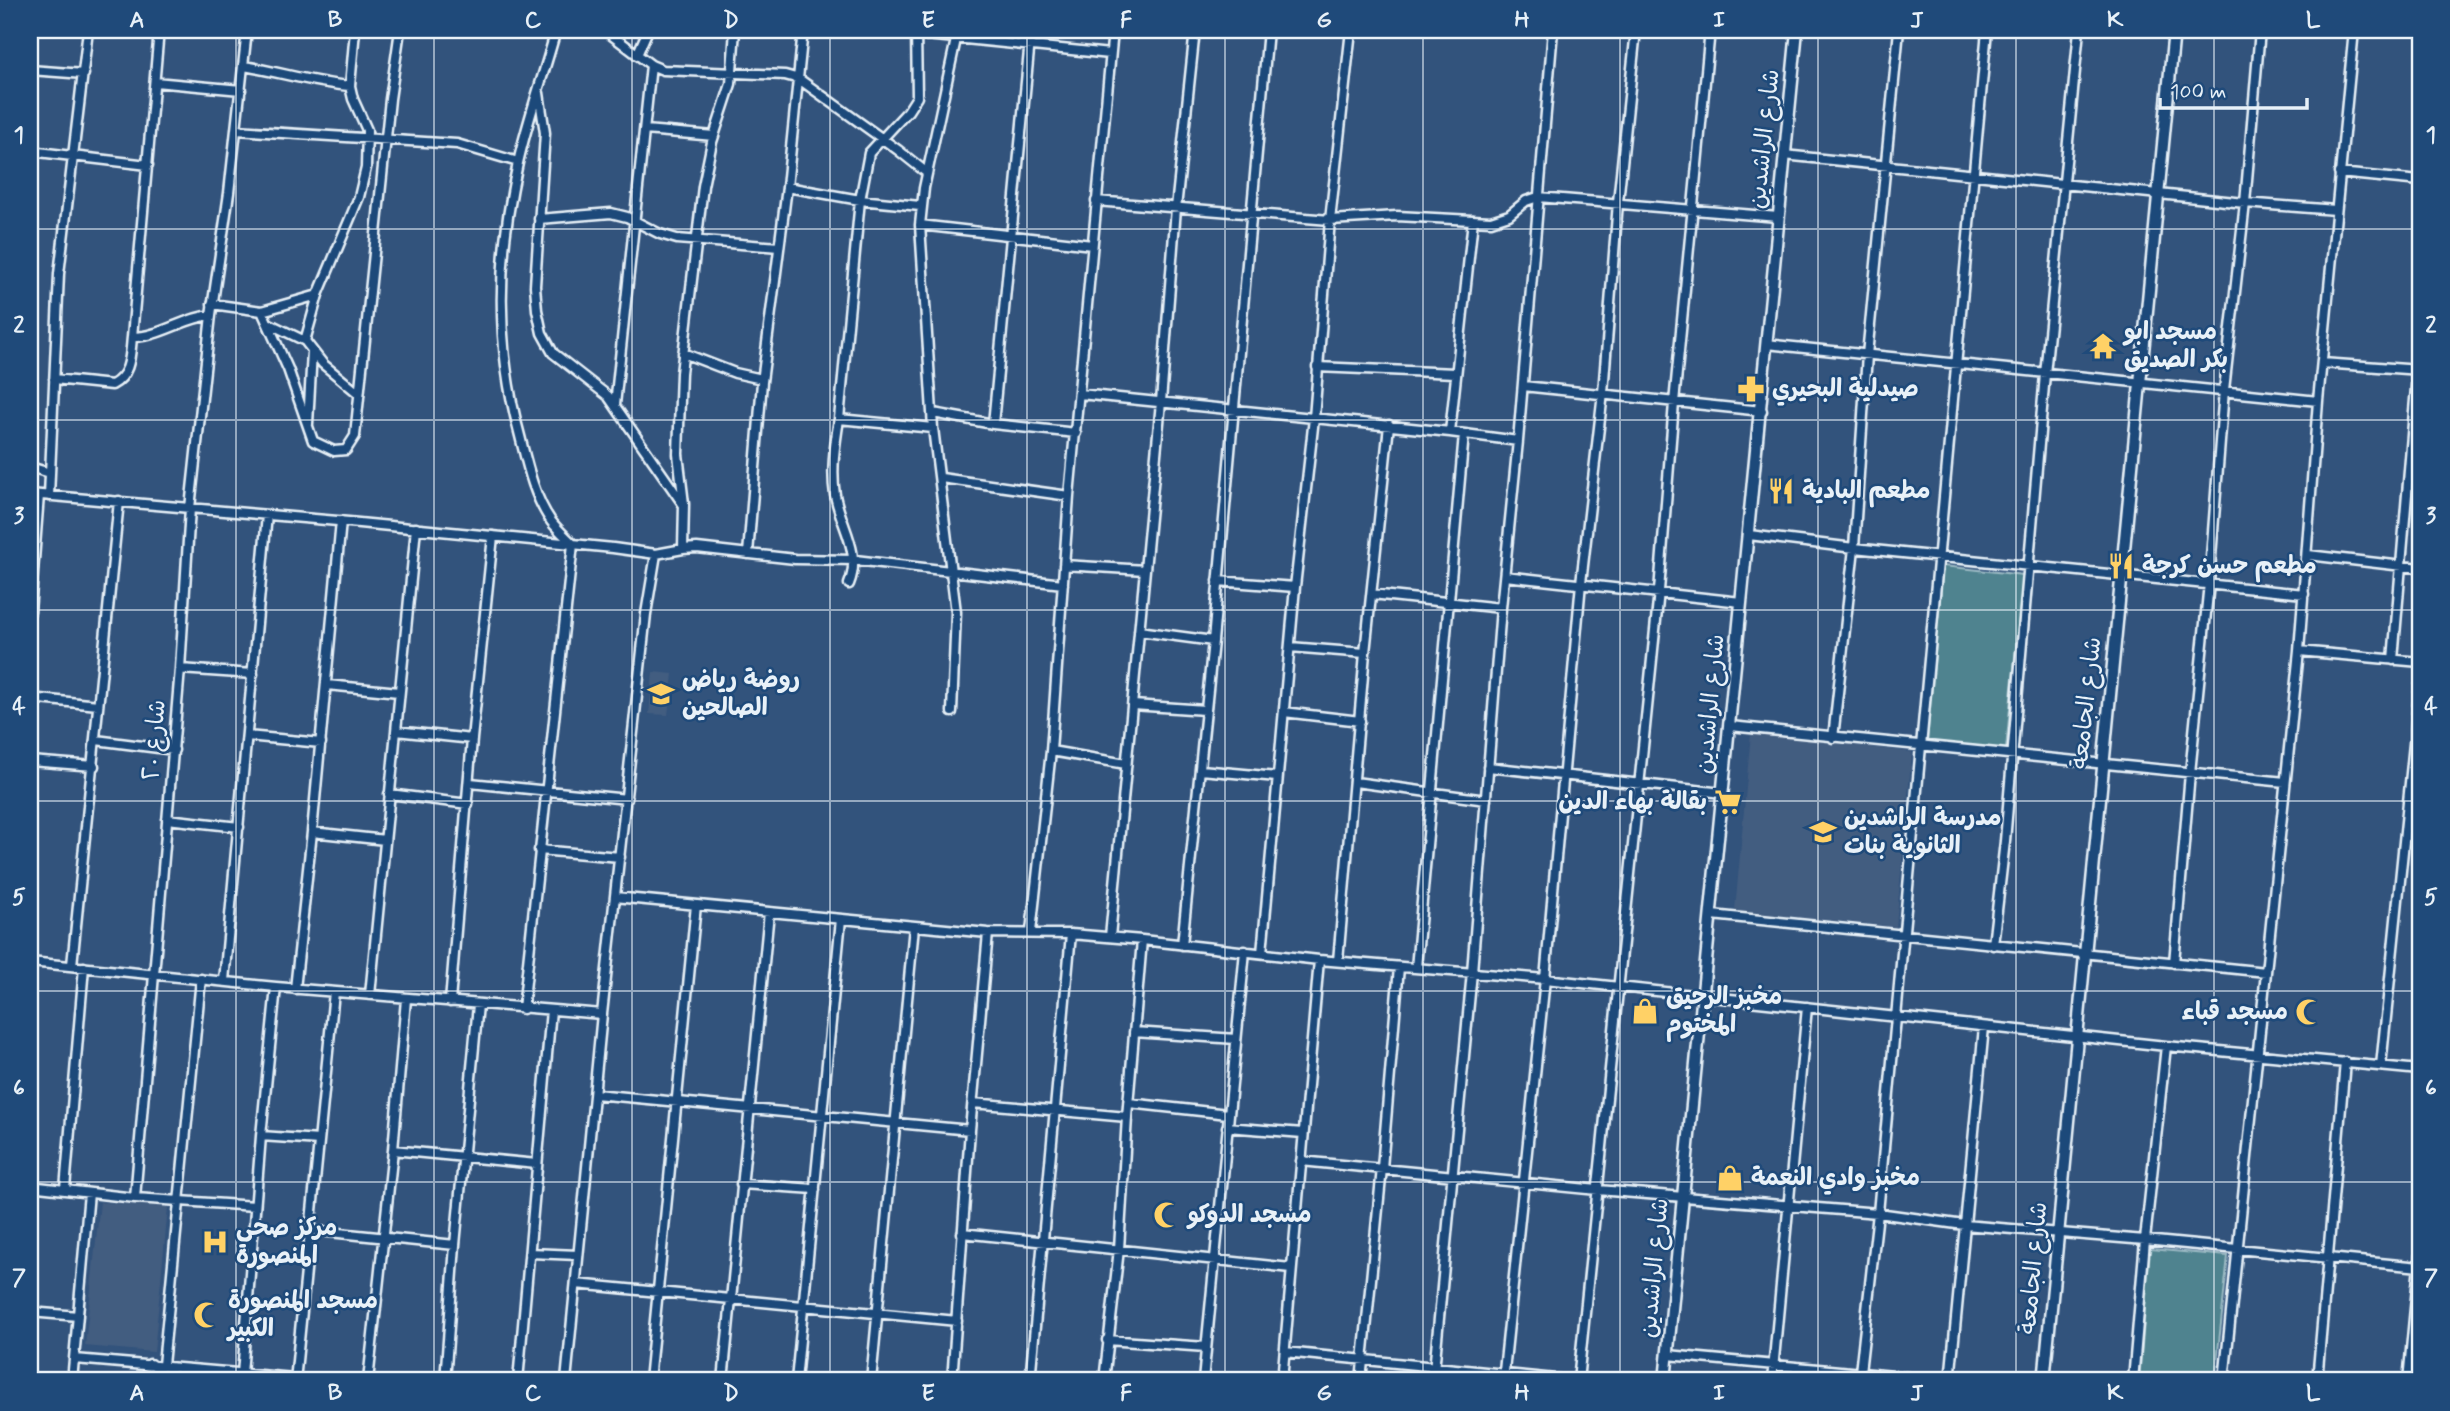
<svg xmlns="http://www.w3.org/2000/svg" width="2450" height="1411" viewBox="0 0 2450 1411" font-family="Mynerve,'Playpen Sans Arabic',sans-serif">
  <rect width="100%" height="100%" fill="#32537c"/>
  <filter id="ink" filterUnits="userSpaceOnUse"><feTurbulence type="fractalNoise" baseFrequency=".0143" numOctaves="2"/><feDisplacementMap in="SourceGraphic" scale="14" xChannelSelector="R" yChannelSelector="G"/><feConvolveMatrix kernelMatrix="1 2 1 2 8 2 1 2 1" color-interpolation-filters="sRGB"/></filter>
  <g filter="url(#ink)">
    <path fill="#435d80" d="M 653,672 L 673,674 L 668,715 L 649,714 Z
      M 1751,733 L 1912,752 L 1896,927 L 1735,911 Z
      M 100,1202 L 168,1207 L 154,1352 L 85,1346 Z"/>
    <path fill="#50838f" stroke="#9cbac4" stroke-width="2" d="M 1943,566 L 2023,575 L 2006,749 L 1927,741 Z
      M 2150,1249 L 2228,1256 L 2215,1381 L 2139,1381 Z"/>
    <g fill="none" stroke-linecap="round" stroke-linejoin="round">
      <g stroke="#e8f1f8" stroke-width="13">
        <path id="minor" d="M 556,30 C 544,74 528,118 518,163 C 497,256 495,344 520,436 C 527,464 534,497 551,521 C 557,529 566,537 573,544
          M 605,30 L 651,65 L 663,70 L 785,75 L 799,79 L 898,150 L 927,173
          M 916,34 L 1110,54
          M 637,55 L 648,30
          M 244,66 C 280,72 313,83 350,86
          M 30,70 L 84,74
          M 155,82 L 241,90
          M 539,93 L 545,133 L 535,286 L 537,310 L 542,333 L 553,353 L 608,396 L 683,504
          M 236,130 L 457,144 L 518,162
          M 645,130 L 714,136
          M 30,151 L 148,165
          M 1784,155 L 2245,203 L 2336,210
          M 2339,173 L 2420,181
          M 787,187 L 803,30
          M 1096,201 L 1330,220 L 1397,216 L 1491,221 L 1509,215 L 1526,201 L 1538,197 L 1778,217
          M 539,219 L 611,213 L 627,217 L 660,234 L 677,239 L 779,247
          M 920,225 L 1092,245
          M 212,304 L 262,311 L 318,295
          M 262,311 L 288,369 L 313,441 L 334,451 L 346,450 L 355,436 L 390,99 L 400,30
          M 268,323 L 305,341 L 323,364 L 358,393
          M 132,337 L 159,30
          M 305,341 L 318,295 L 359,197 L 366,168 L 367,130 L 353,99 L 350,86 L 355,30
          M 1766,344 L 2318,401
          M 683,353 L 735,373 L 762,379
          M 2322,363 L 2420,370
          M 1317,367 L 1455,373
          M 54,379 L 112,385 C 131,375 130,356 132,337 C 160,337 183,318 211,315
          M 1523,386 L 1762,411
          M 1080,394 L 1450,432 L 1518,441
          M 615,405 L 651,65
          M 933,413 L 993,424 L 1076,433
          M 839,419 L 860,200 L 869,153 L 908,111 L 917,97 L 916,30
          M 308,424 L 312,351
          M 993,424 L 1031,30
          M 1450,432 L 1473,220
          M 30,467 L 50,473
          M 941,478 L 1069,496
          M 30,494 L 349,522 L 613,548 L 656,554 L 683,549 L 697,548 L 795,559 L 855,560 L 1063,584
          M 49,496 L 59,274 L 88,30
          M 1749,535 L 1854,548 L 2304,594
          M 683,549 L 684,504 L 678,454 L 681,373 L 703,186 L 712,142 L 731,84 L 735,30
          M 748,554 L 762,382 L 787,187 L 860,200 L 920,206
          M 2308,555 L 2420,568
          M 1064,565 L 1145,570
          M 1505,576 L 1741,602
          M 1218,581 L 1295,587
          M 849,584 C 862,552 841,527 835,495 C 831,470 835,444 839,419 L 933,428
          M 1372,594 L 1501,608
          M 30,612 L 39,495
          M 1139,631 L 1213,641
          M 1290,647 L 1365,653
          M 2299,651 L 2420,662
          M 2393,660 L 2420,340
          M 180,669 L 253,674
          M 327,685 L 399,692
          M 30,698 L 98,705
          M 1133,705 L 1205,710
          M 952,712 L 956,612 L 933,428 L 920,225 L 924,188 L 958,30
          M 1284,712 L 1360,721
          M 1730,726 L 2285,782
          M 396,731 L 472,739
          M 247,736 L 321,743
          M 1833,738 L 1854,548 L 1867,355 L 1899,30
          M 96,740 L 174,750
          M 1051,751 L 1126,764
          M 30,761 L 94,766
          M 1488,767 L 1723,793
          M 1201,770 L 1277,777
          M 1355,782 L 1486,800
          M 470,783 L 627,799
          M 389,794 L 468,804
          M 167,819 L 239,827
          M 312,832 L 385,840
          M 539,850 L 620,857
          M 615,897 L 988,933 L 1071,934 L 1142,940 L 1319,960 L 1545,979 L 2166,1046 L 2420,1070
          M 1712,915 L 2266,972
          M 1031,932 L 1051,751 L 1069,496 L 1113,30
          M 1110,937 L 1161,402 L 1176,208 L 1195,30
          M 1182,945 L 1213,641 L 1268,30
          M 1993,945 L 2005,841 L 2045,374 L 2079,30
          M 1262,953 L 1295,587 L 1314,418 L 1330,220 L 1351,30
          M 1338,961 L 1365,653 L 1389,425
          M 30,962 L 276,987 L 602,1014
          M 2174,963 L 2190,773 L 2209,583 L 2224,390 L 2245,203 L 2260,30
          M 72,965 L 119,501
          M 1416,968 L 1464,434
          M 224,981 L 267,515
          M 295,989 L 312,832 L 341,521
          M 370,995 L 416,528
          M 450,1002 L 472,739 L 493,536
          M 523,1009 L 573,544
          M 1134,1032 L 1236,1039
          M 2381,1066 L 2420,685
          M 595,1094 L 970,1130
          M 973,1103 L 1127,1117
          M 1129,1103 L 1228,1114
          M 1227,1127 L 1303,1133
          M 261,1136 L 319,1140
          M 393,1150 L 537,1164
          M 1301,1161 L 1598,1190 L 1878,1213 L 1964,1225 L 2145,1240 L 2420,1267
          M 741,1184 L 815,1189
          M 30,1186 L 135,1198 L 255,1206
          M 65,1189 L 84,967
          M 135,1198 L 180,669 L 190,508 L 211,315 L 229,193 L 247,30
          M 310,1230 L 455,1245
          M 962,1233 L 1291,1268
          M 530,1253 L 578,1255
          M 576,1284 L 957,1321
          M 30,1312 L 78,1316
          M 1107,1340 L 1206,1347
          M 1285,1352 L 1576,1381
          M 1668,1355 L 1948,1381
          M 75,1359 L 329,1381
          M 163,1365 L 201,979
          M 242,1374 L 261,1136 L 276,987
          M 72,1381 L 89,1193
          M 148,1381 L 150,1364
          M 295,1381 L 334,992
          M 368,1381 L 393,1150 L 406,999
          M 445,1381 L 455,1245 L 478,1005
          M 518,1381 L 551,1010
          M 566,1381 L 602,1014 L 646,614 L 656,554
          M 649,1381 L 696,905
          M 723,1381 L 769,912
          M 796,1381 L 841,919
          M 871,1381 L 914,926
          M 952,1381 L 970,1130 L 988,933
          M 1030,1381 L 1071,934
          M 1104,1381 L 1119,1249 L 1127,1117 L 1142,940
          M 1203,1381 L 1245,951
          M 1282,1381 L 1319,960
          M 1361,1381 L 1382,1168 L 1399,967
          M 1433,1381 L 1472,972 L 1501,608 L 1518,441 L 1553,30
          M 1503,1381 L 1545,979 L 1581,583 L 1603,393 L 1618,202 L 1636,30
          M 1578,1381 L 1659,591 L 1674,403 L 1710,30
          M 1772,1381 L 1807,1007
          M 1859,1381 L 1878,1213 L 1987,30
          M 1950,1381 L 1984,1027
          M 2133,1381 L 2145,1240 L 2166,1046
          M 2224,1381 L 2299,651 L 2318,401 L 2354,30
          M 2317,1381 L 2345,1062
          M 2408,1381 L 2420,1255"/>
      </g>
      <g stroke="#e8f1f8" stroke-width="15">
        <path id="tertiary" d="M 1665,1381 L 1797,30
          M 2044,1381 L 2174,30"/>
      </g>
      <use href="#minor" stroke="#1f4a7a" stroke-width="8"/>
      <use href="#tertiary" stroke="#1f4a7a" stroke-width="10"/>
    </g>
  </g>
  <path fill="none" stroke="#e8f1f8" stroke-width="2" stroke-opacity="0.55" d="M 236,30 L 236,1381M 434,30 L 434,1381M 632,30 L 632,1381M 830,30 L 830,1381M 1027,30 L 1027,1381M 1225,30 L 1225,1381M 1423,30 L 1423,1381M 1620,30 L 1620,1381M 1818,30 L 1818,1381M 2016,30 L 2016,1381M 2214,30 L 2214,1381M 30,229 L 2420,229M 30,420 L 2420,420M 30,610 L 2420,610M 30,801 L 2420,801M 30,991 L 2420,991M 30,1182 L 2420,1182"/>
  <defs>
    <g id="temple-bare" transform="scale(2.1)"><path d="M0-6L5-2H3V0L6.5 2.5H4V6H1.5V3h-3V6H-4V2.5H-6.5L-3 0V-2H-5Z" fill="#ffd166" stroke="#1f4a7a" stroke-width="2.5" paint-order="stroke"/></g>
    <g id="pharmacy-bare" transform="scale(2.1)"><path d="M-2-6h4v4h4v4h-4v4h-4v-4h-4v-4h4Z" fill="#ffd166" stroke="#1f4a7a" stroke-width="2.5" paint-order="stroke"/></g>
    <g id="restaurant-bare" transform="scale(2.1)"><path d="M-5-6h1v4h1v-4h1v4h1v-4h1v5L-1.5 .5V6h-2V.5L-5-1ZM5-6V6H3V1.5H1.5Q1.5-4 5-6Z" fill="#ffd166" stroke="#1f4a7a" stroke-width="2.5" paint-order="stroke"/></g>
    <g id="school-bare" transform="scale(2.1)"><path d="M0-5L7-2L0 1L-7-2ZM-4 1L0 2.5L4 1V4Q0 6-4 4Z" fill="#ffd166" stroke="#1f4a7a" stroke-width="2.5" paint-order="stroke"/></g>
    <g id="supermarket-bare" transform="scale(2.1)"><path d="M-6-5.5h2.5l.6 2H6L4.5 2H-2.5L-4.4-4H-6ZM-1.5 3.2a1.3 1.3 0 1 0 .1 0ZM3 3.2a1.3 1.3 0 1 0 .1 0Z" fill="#ffd166" stroke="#1f4a7a" stroke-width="2.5" paint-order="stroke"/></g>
    <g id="shop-bare" transform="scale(2.1)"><path d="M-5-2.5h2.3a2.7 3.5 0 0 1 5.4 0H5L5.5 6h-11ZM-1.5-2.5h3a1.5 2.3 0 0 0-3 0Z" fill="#ffd166" stroke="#1f4a7a" stroke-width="2.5" paint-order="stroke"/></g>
    <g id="mosque-bare" transform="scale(2.1)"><path d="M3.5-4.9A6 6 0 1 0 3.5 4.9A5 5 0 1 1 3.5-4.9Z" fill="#ffd166" stroke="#1f4a7a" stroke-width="2.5" paint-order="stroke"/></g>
    <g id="hospital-bare" transform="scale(2.1)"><path d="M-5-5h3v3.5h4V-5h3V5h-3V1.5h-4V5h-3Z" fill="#ffd166" stroke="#1f4a7a" stroke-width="2.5" paint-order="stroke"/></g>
  </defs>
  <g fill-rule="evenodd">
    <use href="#temple-bare" x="2103" y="346"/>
    <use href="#pharmacy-bare" x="1751" y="389"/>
    <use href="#restaurant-bare" x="1781" y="491"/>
    <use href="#restaurant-bare" x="2121" y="566"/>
    <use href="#school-bare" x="661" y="694"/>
    <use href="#supermarket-bare" x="1728" y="802"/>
    <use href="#school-bare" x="1823" y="832"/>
    <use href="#shop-bare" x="1645" y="1011"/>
    <use href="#mosque-bare" x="2309" y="1012"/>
    <use href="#shop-bare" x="1730" y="1178"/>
    <use href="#mosque-bare" x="1167" y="1215"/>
    <use href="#hospital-bare" x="215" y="1242"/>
    <use href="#mosque-bare" x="207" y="1315"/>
  </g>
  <g text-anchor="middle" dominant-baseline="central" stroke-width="5" stroke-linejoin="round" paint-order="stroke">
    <g font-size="24" fill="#e8f1f8" stroke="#1f4a7a">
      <text transform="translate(1765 139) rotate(-84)">شارع الراشدين</text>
      <text transform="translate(2087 703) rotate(-84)">شارع الجامعة</text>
      <text transform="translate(1711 704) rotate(-85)">شارع الراشدين</text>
      <text transform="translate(155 740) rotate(-85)">شارع ٢٠</text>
      <text transform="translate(1655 1268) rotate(-85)">شارع الراشدين</text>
      <text transform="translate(2034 1268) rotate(-85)">شارع الجامعة</text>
    </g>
    <g font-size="24" font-weight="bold" fill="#e8f1f8" stroke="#1f4a7a" text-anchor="start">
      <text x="2124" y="332">مسجد ابو<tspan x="2124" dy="28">بكر الصديق</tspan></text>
      <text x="1772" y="389">صيدلية البحيري</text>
      <text x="1802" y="491">مطعم البادية</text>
      <text x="2142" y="566">مطعم حسن كرجة</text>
      <text x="682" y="680">روضة رياض<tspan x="682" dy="28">الصالحين</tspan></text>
      <text x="1707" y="802" text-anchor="end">بقالة بهاء الدين</text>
      <text x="1844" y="818">مدرسة الراشدين<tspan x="1844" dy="28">الثانوية بنات</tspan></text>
      <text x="1666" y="997">مخبز الرحيق<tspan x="1666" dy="28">المختوم</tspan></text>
      <text x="2288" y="1012" text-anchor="end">مسجد قباء</text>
      <text x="1751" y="1178">مخبز وادي النعمة</text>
      <text x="1188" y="1215">مسجد الدوكو</text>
      <text x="236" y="1228">مركز صحي<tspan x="236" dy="28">المنصورة</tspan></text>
      <text x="228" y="1301">مسجد المنصورة<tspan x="228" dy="28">الكبير</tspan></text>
    </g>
  </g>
  <rect width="2450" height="1411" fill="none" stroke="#1f4a7a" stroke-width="77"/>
  <path d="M2160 98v10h147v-10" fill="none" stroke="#e8f1f8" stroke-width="3.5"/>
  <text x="2170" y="98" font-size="21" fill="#e8f1f8" stroke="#1f4a7a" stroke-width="5" paint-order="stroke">100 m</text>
  <rect x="38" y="38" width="2374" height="1334" fill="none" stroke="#e8f1f8" stroke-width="2.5"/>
  <g font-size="23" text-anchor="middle" font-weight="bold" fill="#e8f1f8">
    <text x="137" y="27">A</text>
    <text x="335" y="27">B</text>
    <text x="533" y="27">C</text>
    <text x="731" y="27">D</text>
    <text x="928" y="27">E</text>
    <text x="1126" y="27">F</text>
    <text x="1324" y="27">G</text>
    <text x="1522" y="27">H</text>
    <text x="1719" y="27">I</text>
    <text x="1917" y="27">J</text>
    <text x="2115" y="27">K</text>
    <text x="2313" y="27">L</text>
    <text x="19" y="142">1</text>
    <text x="2431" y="142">1</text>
    <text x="19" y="332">2</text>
    <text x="2431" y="332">2</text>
    <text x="19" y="523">3</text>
    <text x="2431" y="523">3</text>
    <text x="19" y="713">4</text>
    <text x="2431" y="713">4</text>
    <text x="19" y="904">5</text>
    <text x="2431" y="904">5</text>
    <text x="19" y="1095">6</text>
    <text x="2431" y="1095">6</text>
    <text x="19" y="1285">7</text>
    <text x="2431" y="1285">7</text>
    <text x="137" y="1400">A</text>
    <text x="335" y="1400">B</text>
    <text x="533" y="1400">C</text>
    <text x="731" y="1400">D</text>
    <text x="928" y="1400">E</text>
    <text x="1126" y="1400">F</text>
    <text x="1324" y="1400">G</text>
    <text x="1522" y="1400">H</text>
    <text x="1719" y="1400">I</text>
    <text x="1917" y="1400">J</text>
    <text x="2115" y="1400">K</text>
    <text x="2313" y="1400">L</text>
  </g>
</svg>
